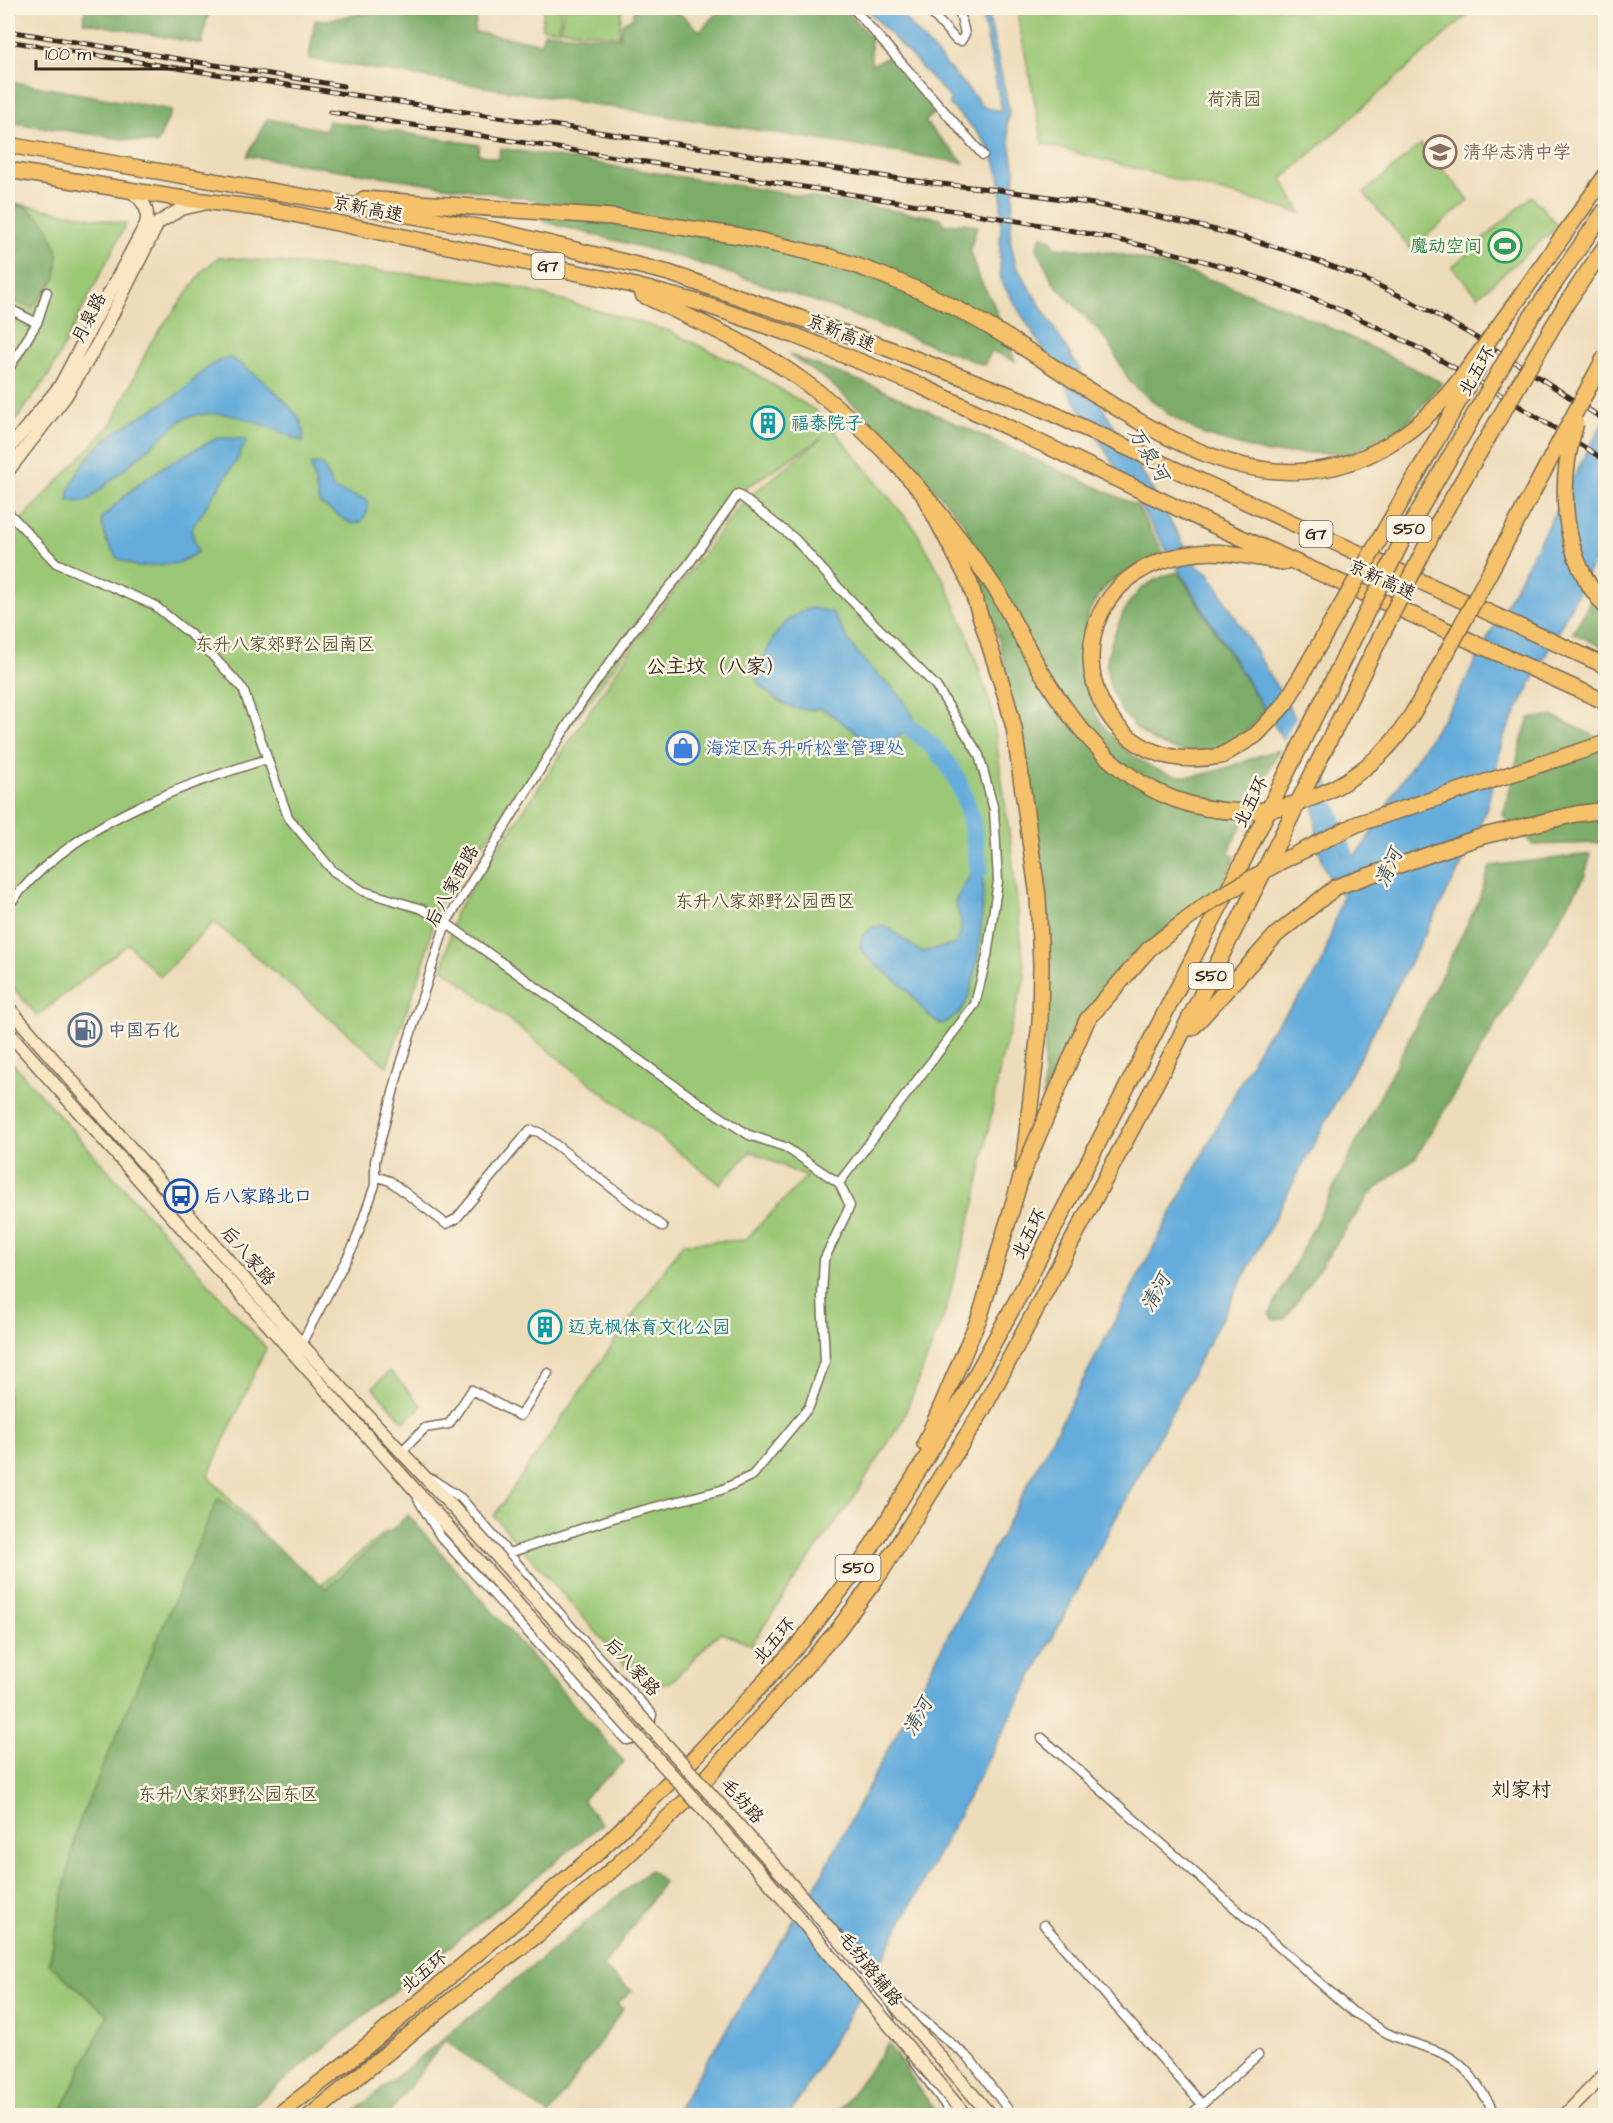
<svg xmlns="http://www.w3.org/2000/svg" width="1613" height="2123" viewBox="0 0 1613 2123" font-family="'Architects Daughter','LXGW WenKai TC',sans-serif">
  <rect width="100%" height="100%" fill="#fcf5e5"/>
  <filter id="ink" filterUnits="userSpaceOnUse"><feTurbulence type="fractalNoise" baseFrequency=".0167" numOctaves="2"/><feDisplacementMap in="SourceGraphic" scale="12" xChannelSelector="R" yChannelSelector="G"/><feConvolveMatrix kernelMatrix="1 2 1 2 8 2 1 2 1" color-interpolation-filters="sRGB"/></filter>
  <filter id="wash" filterUnits="userSpaceOnUse"><feTurbulence type="fractalNoise" baseFrequency=".008" numOctaves="4" result="noise"/><feDisplacementMap in="SourceGraphic" scale="24" xChannelSelector="R" yChannelSelector="G"/><feGaussianBlur stdDeviation="1.35" result="paint"/><feColorMatrix in="noise" values="0 0 0 0 0 0 0 0 0 0 0 0 0 0 0 0 0 1.4 0 .05"/><feComposite in="paint" operator="in"/></filter>
  <g filter="url(#wash)">
    <rect width="100%" height="100%" fill="#eddcb9"/>
    <path fill="#9bc876" stroke="#6b794a" stroke-width="1.5" d="M 544,8 L 561,8 L 559,30 L 542,28 Z
      M 564,8 L 622,8 L 619,36 L 561,29 Z
      M 1016,8 L 1475,8 L 1282,179 L 1301,213 L 1043,144 Z
      M 1421,144 L 1469,200 L 1411,249 L 1364,193 Z
      M 1532,196 L 1558,226 L 1478,296 L 1452,267 Z
      M 8,202 L 126,224 L 50,373 L 8,431 Z
      M 219,257 L 445,277 L 511,286 L 669,331 L 749,370 L 816,411 L 831,432 L 834,430 L 915,529 L 945,582 L 968,636 L 992,710 L 1011,846 L 1025,978 L 1001,1061 L 975,1202 L 944,1315 L 902,1421 L 854,1497 L 804,1566 L 751,1645 L 720,1632 L 671,1682 L 646,1689 L 494,1516 L 683,1243 L 745,1240 L 806,1177 L 751,1151 L 720,1184 L 443,968 L 455,913 L 640,636 L 743,502 L 822,438 L 748,486 L 438,904 L 424,962 L 387,1066 L 214,922 L 160,977 L 128,944 L 37,1016 L 8,981 L 8,534 L 112,424 L 151,342 L 204,270 Z
      M 8,1058 L 266,1348 L 208,1476 L 314,1590 L 387,1531 L 559,1713 L 183,2115 L 8,2115 Z
      M 390,1371 L 422,1406 L 404,1422 L 373,1387 Z"/>
    <path fill="#7cac67" stroke="#5c6b42" stroke-width="1.5" d="M 86,8 L 201,8 L 209,9 L 202,44 L 83,22 Z
      M 389,8 L 478,8 L 474,32 L 541,43 L 544,32 L 620,38 L 623,23 L 632,18 L 635,8 L 673,8 L 700,31 L 721,8 L 845,8 L 871,39 L 871,65 L 889,57 L 935,111 L 925,122 L 964,163 L 309,59 L 315,20 L 328,20 Z
      M 8,81 L 172,110 L 157,144 L 8,122 Z
      M 267,119 L 326,130 L 328,121 L 479,145 L 478,154 L 498,159 L 500,148 L 940,218 L 945,225 L 964,223 L 977,226 L 970,250 L 977,274 L 993,303 L 1015,361 L 992,351 L 984,365 L 823,304 L 683,258 L 544,222 L 537,200 L 247,156 Z
      M 8,204 L 26,207 L 46,224 L 58,252 L 56,278 L 32,308 L 8,299 Z
      M 1041,236 L 1051,239 L 1055,247 C 1076,249 1099,250 1119,254 C 1236,280 1337,329 1442,383 L 1406,424 L 1353,453 L 1267,453 L 1204,435 L 1168,414 L 1130,382 L 1107,340 L 1053,282 L 1037,248 Z
      M 789,355 L 871,385 L 1136,505 L 1165,555 C 1137,565 1106,577 1092,606 C 1077,634 1082,686 1096,714 C 1111,743 1153,777 1187,776 C 1219,775 1248,757 1279,750 L 1228,853 L 1235,857 L 1220,888 L 1125,960 L 1069,1038 L 1043,1098 L 1049,926 L 1027,760 L 999,640 L 965,524 L 893,441 L 827,380 Z
      M 1178,572 L 1266,712 C 1254,724 1243,736 1227,744 C 1178,770 1119,730 1109,680 C 1108,674 1106,668 1107,662 C 1108,649 1114,635 1119,623 C 1129,595 1149,578 1178,572 Z
      M 1605,574 L 1605,648 L 1573,633 Z
      M 1555,717 L 1605,741 L 1605,843 L 1533,845 L 1503,815 C 1513,783 1517,750 1529,718 Z
      M 1591,854 L 1584,878 L 1416,1157 L 1369,1195 L 1285,1319 L 1273,1320 L 1270,1313 L 1478,903 L 1490,866 Z
      M 218,1498 L 326,1589 L 408,1515 L 624,1762 L 582,1800 L 602,1824 L 241,2115 L 59,2115 L 108,2015 L 49,1964 L 77,1827 Z
      M 650,1870 L 664,1882 L 603,1967 L 632,1991 L 617,2004 L 623,2009 L 549,2115 L 445,2040 L 388,2115 L 350,2115 Z
      M 888,2044 L 938,2115 L 836,2115 Z"/>
    <path fill="#64acdb" stroke="#506b7c" stroke-width="1.5" d="M 866,8 L 895,8 L 985,108 L 1002,111 L 981,8 L 987,8 L 1009,110 L 1007,126 L 1015,171 L 1010,239 L 1016,266 L 1142,472 L 1183,543 L 1199,568 L 1209,573 L 1299,724 L 1328,782 L 1343,855 L 1349,861 L 1363,847 L 1400,783 L 1455,700 L 1605,418 L 1605,540 L 1503,738 L 1487,807 L 1470,849 L 886,1952 L 794,2108 L 789,2115 L 673,2116 L 820,1878 L 1263,1040 L 1305,991 L 1321,966 L 1343,895 C 1311,862 1320,831 1311,791 C 1306,772 1289,751 1280,734 L 1001,281 C 995,238 1013,183 987,145 C 977,130 962,117 949,104 L 950,98 Z
      M 231,358 C 249,369 298,406 303,428 C 304,432 303,438 303,442 C 264,425 225,403 183,419 L 86,502 L 68,501 C 68,488 73,482 79,471 C 103,431 138,420 175,396 C 197,382 204,362 231,358 Z
      M 218,438 L 247,439 L 236,462 L 191,529 L 198,552 L 179,563 L 137,567 L 117,558 L 106,540 L 101,519 C 141,477 167,463 218,438 Z
      M 311,464 L 323,465 L 333,489 L 367,500 L 368,511 L 361,522 L 352,524 L 319,503 Z
      M 811,608 L 832,612 C 844,634 857,656 876,673 C 894,689 903,695 914,719 L 894,742 C 862,745 848,724 821,708 C 793,713 774,702 757,680 C 764,651 779,617 811,608 Z
      M 973,870 L 979,870 L 983,877 C 983,907 980,993 958,1014 C 954,1018 947,1021 942,1024 C 924,1017 919,1002 906,989 C 891,974 872,966 860,948 L 862,936 L 873,927 L 886,926 L 921,952 L 954,945 C 966,930 960,918 955,901 Z"/>
    <path fill="#eddcb9" d="M 1297,715 L 1319,757 L 1304,784 L 1282,744 Z"/>
    <g fill="none" stroke-linecap="round" stroke-linejoin="round">
      <path stroke="#64acdb" stroke-width="10" d="M 1332,807 L 1355,872"/>
      <path stroke="#64acdb" stroke-width="18" d="M 908,726 C 962,762 972,809 979,870"/>
    </g>
  </g>
  <g filter="url(#ink)">
    <g fill="none" stroke-linecap="round" stroke-linejoin="round">
      <g stroke="#796854" stroke-width="11">
        <path id="street" d="M 853,8 L 983,155
          M 927,8 L 956,40 L 961,41 L 965,34 L 959,8
          M 8,308 L 37,323
          M 8,370 L 37,323 L 47,292
          M 8,512 L 56,563 L 154,605 L 201,643 L 243,689 L 288,817 L 333,871 L 363,891 L 422,909 L 446,923 L 701,1104 L 749,1135 L 785,1147 L 839,1183 L 850,1206 L 824,1260 L 822,1296 L 825,1362 L 809,1407 L 753,1475 L 721,1490 L 616,1517 L 509,1553
          M 8,906 C 71,824 172,789 267,759
          M 375,1176 L 390,1181 L 446,1224 L 456,1219 L 530,1130 L 539,1132 L 663,1227
          M 301,1344 L 354,1245 L 375,1185 L 375,1161 L 399,1070 L 446,923 L 581,703 L 632,632 L 688,565 L 738,494 L 795,539 L 838,587 L 936,686 L 979,755 L 994,810 L 998,881 L 987,956 L 975,1004 L 839,1183
          M 401,1452 L 425,1428 L 449,1424 L 472,1390 L 520,1416 L 548,1373
          M 418,1499 L 440,1536 L 626,1740 L 648,1736 L 652,1714 L 587,1645 L 461,1498 L 432,1479
          M 1042,1738 L 1353,2012 C 1366,2018 1376,2028 1389,2034 C 1407,2043 1428,2046 1446,2055 C 1470,2067 1483,2094 1497,2116
          M 775,1878 L 881,2004 L 890,2019
          M 1044,1925 L 1202,2104
          M 899,2000 L 970,2059 L 1013,2116
          M 911,2057 L 953,2116
          M 1189,2116 L 1258,2055"/>
      </g>
      <g stroke="#796854" stroke-width="15">
        <path id="secondary" d="M 8,450 L 60,386 L 146,224 C 150,208 142,200 131,191
          M 8,471 L 65,397 L 97,345 L 158,223 L 181,209 L 203,204
          M 8,1007 L 301,1344 L 461,1516
          M 8,1032 L 447,1526
          M 1564,2116 L 1606,2073"/>
      </g>
      <g stroke="#796854" stroke-width="18">
        <path id="highway" d="M 8,145 L 494,230 L 669,273 L 884,347 L 1025,401 L 1606,666
          M 8,170 L 171,197 L 274,210 L 612,280 L 697,302 L 796,336 L 921,386 L 1211,524 L 1606,702
          M 364,199 L 612,217 L 740,236 L 830,257
          M 643,295 C 695,320 749,343 796,376 C 878,433 942,511 998,592
          M 1512,308 L 1606,175
          M 922,492 L 969,581 L 1006,697 L 1014,728 L 1038,897 L 1041,964 L 1040,1023 L 1022,1174 L 980,1316 L 925,1444
          M 1221,756 C 1072,785 1034,570 1198,553 C 1227,550 1256,558 1284,562
          M 1192,1028 L 1276,935 L 1336,887 L 1483,836 L 1576,814 L 1606,810
          M 277,2116 L 350,2060 L 597,1853 L 694,1758 L 801,1642 L 860,1565 L 962,1400 L 1024,1287 L 1241,865
          M 310,2116 L 453,1999 L 537,1935 L 613,1869 L 688,1799 L 837,1631 L 881,1572 L 982,1411 L 1174,1049 L 1248,903"/>
      </g>
      <use href="#street" stroke="#fff" stroke-width="8"/>
      <use href="#secondary" stroke="#fbe6c4" stroke-width="12"/>
      <use href="#highway" stroke="#f5c16b" stroke-width="15"/>
      <g stroke="#3b2a1e" stroke-width="5">
        <path id="rail" d="M 8,31 L 343,86
          M 8,41 C 299,89 590,129 882,176 C 923,183 964,186 1006,191 C 1124,206 1243,230 1354,275 C 1444,312 1524,368 1606,421
          M 330,112 C 507,140 684,168 861,196 C 1005,219 1150,237 1287,288 C 1401,331 1504,395 1606,461"/>
      </g>
      <use href="#rail" stroke="#fcf5e5" stroke-width="3" stroke-dasharray="9" stroke-linecap="butt"/>
      <g stroke="#796854" stroke-width="15" stroke-linecap="butt">
        <path id="secondary-bridge" d="M 461,1516 L 790,1883 L 991,2116
          M 447,1526 L 768,1881 L 966,2116"/>
      </g>
      <g stroke="#796854" stroke-width="18" stroke-linecap="butt">
        <path id="highway-bridge" d="M 830,257 C 891,276 946,300 1000,333 C 1123,406 1264,540 1410,430 C 1452,399 1481,349 1512,308
          M 1576,423 C 1557,484 1561,558 1606,607
          M 998,592 C 1028,650 1060,713 1108,758 C 1189,832 1303,828 1382,753 C 1403,733 1417,706 1431,682 L 1606,355
          M 1221,756 L 1256,735 L 1285,704 L 1479,366
          M 1241,865 L 1405,535 L 1527,323 L 1606,209
          M 1248,903 L 1435,528 L 1566,304 L 1606,245
          M 1022,1174 L 1087,1020 L 1149,949 L 1207,904 L 1280,862 L 1357,824 L 1606,743"/>
      </g>
      <use href="#secondary-bridge" stroke="#fbe6c4" stroke-width="12"/>
      <use href="#highway-bridge" stroke="#f5c16b" stroke-width="15"/>
    </g>
  </g>
  <defs>
    <g id="school-ring" transform="scale(1.725)"><circle r="9.5" fill="#fcf5e5" stroke="#8d6e63" stroke-width="1.5"/><path d="M0-5L7-2L0 1L-7-2ZM-4 1L0 2.5L4 1V4Q0 6-4 4Z" fill="#8d6e63"/></g>
    <g id="stadium-ring" transform="scale(1.725)"><circle r="9.5" fill="#fcf5e5" stroke="#2e9e5b" stroke-width="1.5"/><path d="M0-5a6.5 5 0 1 0 0 10a6.5 5 0 1 0 0-10ZM-3.5-1.8h7v3.6h-7Z" fill="#2e9e5b"/></g>
    <g id="building-ring" transform="scale(1.725)"><circle r="9.5" fill="#fcf5e5" stroke="#0f9aa8" stroke-width="1.5"/><path d="M-4-6H4V6H1V3H-1V6H-4ZM-2.5-4.3h1.7v1.8h-1.7ZM.8-4.3h1.7v1.8H.8ZM-2.5-1h1.7V.8h-1.7ZM.8-1h1.7V.8H.8Z" fill="#0f9aa8"/></g>
    <g id="shop-ring" transform="scale(1.725)"><circle r="9.5" fill="#fcf5e5" stroke="#3f7fe0" stroke-width="1.5"/><path d="M-5-2.5h2.3a2.7 3.5 0 0 1 5.4 0H5L5.5 6h-11ZM-1.5-2.5h3a1.5 2.3 0 0 0-3 0Z" fill="#3f7fe0"/></g>
    <g id="fuel-ring" transform="scale(1.725)"><circle r="9.5" fill="#fcf5e5" stroke="#5c6f8a" stroke-width="1.5"/><path d="M-5.5-6h7V0h2V4h1.3V-2.5L3-4.5l.8-.8L6-3V5H2.5V1h-1V6h-7ZM-4.2-4.7v3.2H.2V-4.7Z" fill="#5c6f8a"/></g>
    <g id="bus-ring" transform="scale(1.725)"><circle r="9.5" fill="#fcf5e5" stroke="#1a4fb4" stroke-width="1.5"/><path d="M-5-6H5V4H4V6H2V4H-2V6H-4V4H-5ZM-3.5-4V0h7V-4ZM-3.5 1.2v1.5H-2V1.2ZM2 1.2v1.5H3.5V1.2Z" fill="#1a4fb4"/></g>
  </defs>
  <g fill-rule="evenodd">
    <use href="#school-ring" x="1440" y="152"/>
    <use href="#stadium-ring" x="1505" y="246"/>
    <use href="#building-ring" x="768" y="423"/>
    <use href="#shop-ring" x="683" y="748"/>
    <use href="#fuel-ring" x="85" y="1030"/>
    <use href="#bus-ring" x="181" y="1196"/>
    <use href="#building-ring" x="545" y="1327"/>
  </g>
  <g text-anchor="middle" dominant-baseline="central" stroke-width="5" stroke-linejoin="round" paint-order="stroke">
    <g fill="#fcf5e5" stroke="#75675a" stroke-width="1.5">
      <rect x="531.5" y="253" width="33" height="26" rx="4.5"/>
      <rect x="1386.5" y="516" width="45" height="26" rx="4.5"/>
      <rect x="1299.5" y="521" width="33" height="26" rx="4.5"/>
      <rect x="1188.5" y="963" width="45" height="26" rx="4.5"/>
      <rect x="835.5" y="1555" width="45" height="26" rx="4.5"/>
    </g>
    <g font-size="16" font-weight="bold" fill="#3b2a1e">
      <text x="548" y="266">G7</text>
      <text x="1409" y="529">S50</text>
      <text x="1316" y="534">G7</text>
      <text x="1211" y="976">S50</text>
      <text x="858" y="1568">S50</text>
    </g>
    <g font-size="18" fill="#585938" stroke="#fcf5e5">
      <text x="1234" y="99">荷清园</text>
      <text x="285" y="644">东升八家郊野公园南区</text>
      <text x="765" y="901">东升八家郊野公园西区</text>
      <text x="228" y="1794">东升八家郊野公园东区</text>
    </g>
    <g font-size="18" fill="#785e54" stroke="#fcf5e5" text-anchor="start">
      <text x="1463" y="152">清华志清中学</text>
    </g>
    <g font-size="18" fill="#3b2a1e" stroke="#fcf5e5">
      <text transform="translate(368 209) rotate(11)">京新高速</text>
      <text transform="translate(89 318) rotate(-63)">月泉路</text>
      <text transform="translate(841 333) rotate(22)">京新高速</text>
      <text transform="translate(1477 371) rotate(-60)">北五环</text>
      <text transform="translate(1382 580) rotate(25)">京新高速</text>
      <text transform="translate(1251 802) rotate(-64)">北五环</text>
      <text transform="translate(452 886) rotate(-61)">后八家西路</text>
      <text transform="translate(1029 1234) rotate(-63)">北五环</text>
      <text transform="translate(248 1256) rotate(49)">后八家路</text>
      <text transform="translate(774 1641) rotate(-49)">北五环</text>
      <text transform="translate(632 1667) rotate(47)">后八家路</text>
      <text transform="translate(742 1801) rotate(48)">毛纺路</text>
      <text transform="translate(870 1969) rotate(51)">毛纺路辅路</text>
      <text transform="translate(424 1972) rotate(-40)">北五环</text>
    </g>
    <g font-size="18" fill="#27864d" stroke="#fcf5e5" text-anchor="end">
      <text x="1482" y="246">魔动空间</text>
    </g>
    <g font-size="18" fill="#0d838f" stroke="#fcf5e5" text-anchor="start">
      <text x="791" y="423">福泰院子</text>
      <text x="568" y="1327">迈克枫体育文化公园</text>
    </g>
    <g font-size="18" fill="#366cbe" stroke="#fcf5e5" text-anchor="start">
      <text x="706" y="748">海淀区东升听松堂管理处</text>
    </g>
    <g font-size="18" fill="#4e5e75" stroke="#fcf5e5" text-anchor="start">
      <text x="108" y="1030">中国石化</text>
    </g>
    <g font-size="18" fill="#164399" stroke="#fcf5e5" text-anchor="start">
      <text x="204" y="1196">后八家路北口</text>
    </g>
    <g font-size="20" font-style="italic" fill="#495860" stroke="#fcf5e5">
      <text transform="translate(1148 454) rotate(59)">万泉河</text>
      <text transform="translate(1389 868) rotate(-66)">清河</text>
      <text transform="translate(1156 1293) rotate(-61)">清河</text>
      <text transform="translate(918 1717) rotate(-61)">清河</text>
    </g>
    <g font-size="20" fill="#3b2a1e" stroke="#fcf5e5">
      <text x="716" y="667">公主坟（八家）</text>
      <text x="1521" y="1790">刘家村</text>
    </g>
  </g>
  <rect width="1613" height="2123" fill="none" stroke="#fcf5e5" stroke-width="30"/>
  <path d="M36 60v9h156v-9" fill="none" stroke="#3b2a1e" stroke-width="3"/>
  <text x="45" y="60" font-size="18" fill="#3b2a1e" stroke="#fcf5e5" stroke-width="4.5" paint-order="stroke">100 m</text>
</svg>
